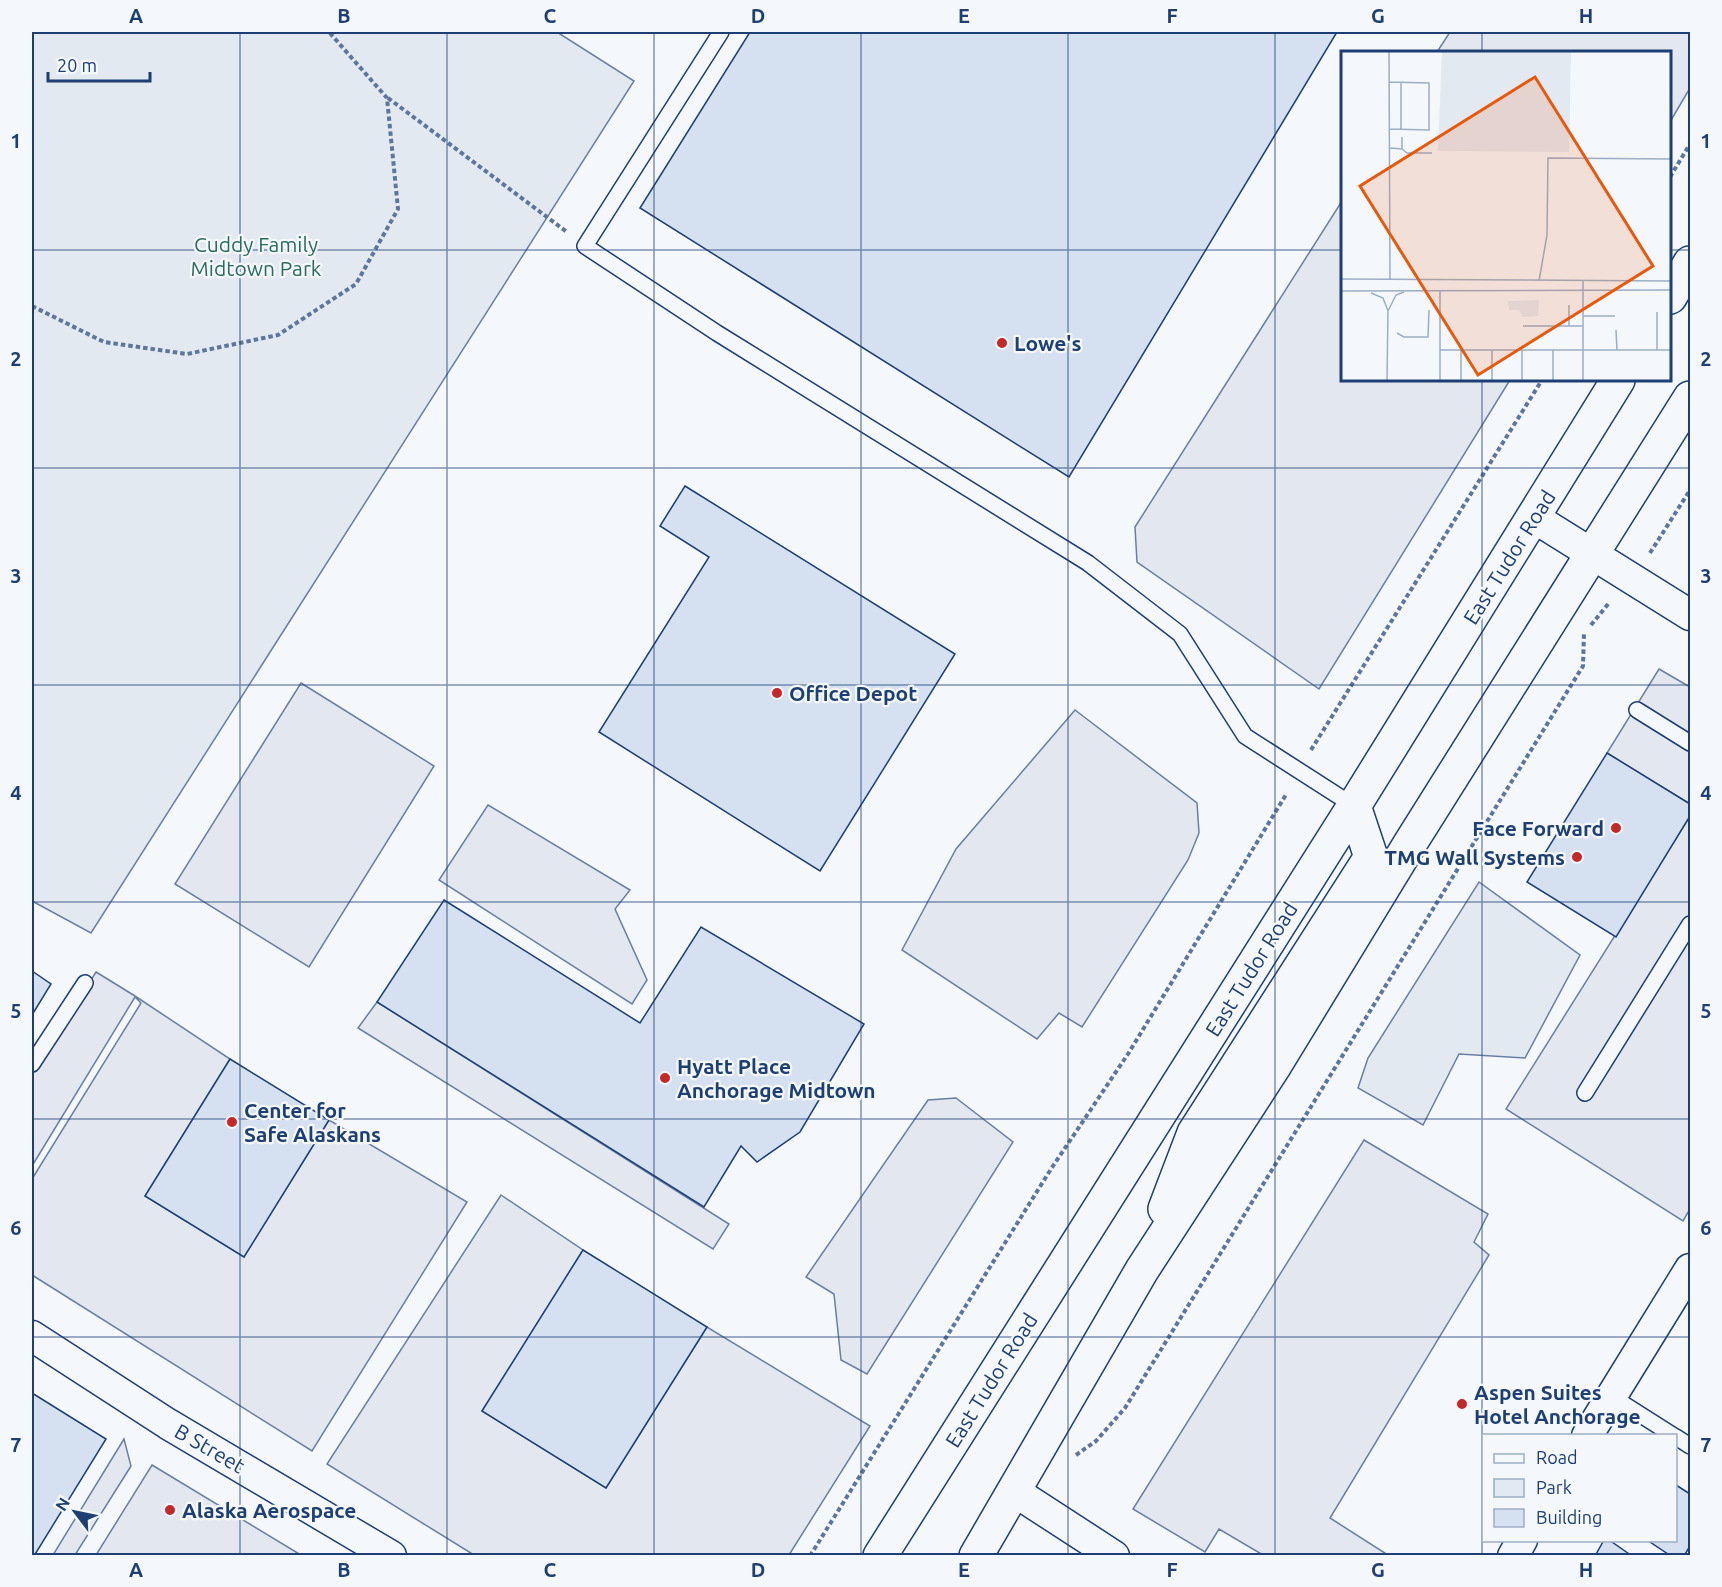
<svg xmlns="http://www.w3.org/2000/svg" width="1722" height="1587" viewBox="0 0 1722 1587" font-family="Ubuntu,sans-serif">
  <rect width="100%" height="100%" fill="#f4f7fb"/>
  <path fill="#e3e9f0" stroke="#687fa3" stroke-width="1.5" d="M 32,32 L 557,32 L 634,81 L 91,933 L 32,901 Z
    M 1479,882 L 1580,955 L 1525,1058 L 1459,1054 L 1423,1125 L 1358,1088 L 1368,1058 Z"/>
  <path fill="#e3e8f0" stroke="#687fa3" stroke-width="1.5" d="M 1450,32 L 1690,32 L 1690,88 L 1670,122 L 1670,52 L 1437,52 Z
    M 1342,201 L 1342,380 L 1510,380 L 1319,689 L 1137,562 L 1135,527 Z
    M 1659,669 L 1690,687 L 1690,804 L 1607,753 Z
    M 301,683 L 434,766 L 309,967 L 175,884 Z
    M 1075,710 L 1197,803 L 1199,833 L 1188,860 L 1082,1027 L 1059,1013 L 1037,1039 L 902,950 L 956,849 Z
    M 488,805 L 630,890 L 615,909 L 647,980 L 632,1004 L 439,880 Z
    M 1690,816 L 1690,1209 L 1683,1221 L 1506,1109 Z
    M 96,972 L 135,996 L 230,1059 L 145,1196 L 244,1257 L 329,1120 L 467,1202 L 312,1451 L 32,1275 L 32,1179 L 141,1003 L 135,997 L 32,1166 L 32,1062 L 37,1065 Z
    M 377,1002 L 729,1224 L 713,1249 L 358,1028 Z
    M 956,1098 L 1013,1142 L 867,1374 L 841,1360 L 834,1294 L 806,1277 L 928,1100 Z
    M 1364,1140 L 1488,1214 L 1474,1242 L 1489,1255 L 1330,1518 L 1388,1555 L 1263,1555 L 1219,1529 L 1205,1552 L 1133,1509 Z
    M 501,1195 L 583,1250 L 482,1411 L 606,1488 L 707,1327 L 870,1426 L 789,1555 L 474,1555 L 327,1464 Z
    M 124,1439 L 131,1466 L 75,1555 L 53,1555 Z
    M 152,1465 L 301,1555 L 96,1555 Z"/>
  <path fill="#d5e0f0" stroke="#1d3f73" stroke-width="1.5" d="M 750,32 L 1337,32 L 1069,477 L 640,208 Z
    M 685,486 L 955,654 L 820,871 L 599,732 L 709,557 L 660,526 Z
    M 1607,753 L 1690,804 L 1690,816 L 1616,937 L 1527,882 Z
    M 444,900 L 640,1023 L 701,927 L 864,1024 L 800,1132 L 757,1162 L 741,1146 L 704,1207 L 377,1002 Z
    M 32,971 L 51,984 L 32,1015 Z
    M 230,1059 L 329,1120 L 244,1257 L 145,1196 Z
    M 583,1250 L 707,1327 L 606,1488 L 482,1411 Z
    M 32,1393 L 106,1439 L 34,1556 L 32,1556 Z
    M 1676,1485 L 1690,1494 L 1690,1546 L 1684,1556 L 1671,1556 L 1647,1540 L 1676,1540 Z
    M 1604,1540 L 1609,1540 L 1632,1556 L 1595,1556 Z"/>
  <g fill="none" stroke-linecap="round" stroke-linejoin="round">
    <g stroke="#1d3f73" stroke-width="18">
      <path id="lane" d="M 721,32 L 585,246 L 717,333 L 1088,563 L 1180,634 L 1245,736 L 1354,806
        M 1637,710 L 1690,743
        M 32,1064 L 85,983
        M 1585,1093 L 1690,924
        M 1611,1396 L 1674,1436
        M 1676,1437 L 1690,1446"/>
    </g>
    <g stroke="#1d3f73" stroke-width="33">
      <path id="street" d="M 1533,517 L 1690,615
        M 32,1336 L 168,1424 L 391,1556
        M 1587,1436 L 1690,1269
        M 1014,1491 L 1114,1556
        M 1513,1556 L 1522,1540"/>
    </g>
    <g stroke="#1d3f73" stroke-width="36">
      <path id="primary" d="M 1670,297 L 1690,263
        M 1165,1209 L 1194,1133 L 1371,857 L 1354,806
        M 880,1556 L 1354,806 L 1618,380
        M 976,1556 L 1142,1270 L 1275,1065 L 1411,842 L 1690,398"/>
    </g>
    <path stroke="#5e769c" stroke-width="4" stroke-dasharray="4.5 3" stroke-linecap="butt" d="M 388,98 L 567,232
      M 1670,177 L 1690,144
      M 32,306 L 104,342 L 187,354 L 278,335 L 356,284 L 398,209 L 387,98 L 329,32
      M 1650,553 L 1690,490
      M 1591,625 L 1609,603
      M 1311,750 L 1542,380
      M 1076,1455 L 1096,1441 L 1125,1408 L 1583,666 L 1584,633
      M 810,1556 L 1051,1169 L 1128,1054 L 1287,793"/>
    <use href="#lane" stroke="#f4f7fb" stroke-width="15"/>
    <use href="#street" stroke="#f4f7fb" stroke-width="30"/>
    <use href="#primary" stroke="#f4f7fb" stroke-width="33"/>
  </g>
  <path fill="none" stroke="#1d3f73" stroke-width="1.5" stroke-opacity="0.55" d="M 240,32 L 240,1556M 447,32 L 447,1556M 654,32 L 654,1556M 861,32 L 861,1556M 1068,32 L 1068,1556M 1275,32 L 1275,1556M 1482,32 L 1482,52M 32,250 L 1342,250M 1670,250 L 1690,250M 1482,380 L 1482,1556M 32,468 L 1690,468M 32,685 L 1690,685M 32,902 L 1690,902M 32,1119 L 1690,1119M 32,1337 L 1690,1337"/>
  <g fill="#c62828" stroke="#f4f7fb" stroke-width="2">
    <circle cx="1002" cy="343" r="6"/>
    <circle cx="777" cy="693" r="6"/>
    <circle cx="1616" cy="828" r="6"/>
    <circle cx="1577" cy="857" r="6"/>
    <circle cx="665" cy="1078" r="6"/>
    <circle cx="232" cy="1122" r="6"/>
    <circle cx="1462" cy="1404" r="6"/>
    <circle cx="170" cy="1510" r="6"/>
  </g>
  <g text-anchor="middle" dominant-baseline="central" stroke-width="4.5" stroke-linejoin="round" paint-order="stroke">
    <g font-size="21" fill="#2c6c60" stroke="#f4f7fb">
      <text x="256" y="244">Cuddy Family<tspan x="256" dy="24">Midtown Park</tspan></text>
    </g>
    <g font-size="21" font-weight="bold" fill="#1d3f73" stroke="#f4f7fb" text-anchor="start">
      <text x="1014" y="343">Lowe's</text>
      <text x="789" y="693">Office Depot</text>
      <text x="1604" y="828" text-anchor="end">Face Forward</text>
      <text x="1565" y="857" text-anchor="end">TMG Wall Systems</text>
      <text x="677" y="1066">Hyatt Place<tspan x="677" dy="24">Anchorage Midtown</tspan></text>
      <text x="244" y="1110">Center for<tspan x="244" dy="24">Safe Alaskans</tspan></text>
      <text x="1474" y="1392">Aspen Suites<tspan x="1474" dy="24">Hotel Anchorage</tspan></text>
      <text x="182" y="1510">Alaska Aerospace</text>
    </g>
    <g font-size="21" fill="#1d3f73" stroke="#f4f7fb">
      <text transform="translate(1509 557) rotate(-58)">East Tudor Road</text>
      <text transform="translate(1251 969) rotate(-58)">East Tudor Road</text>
      <text transform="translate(991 1380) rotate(-58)">East Tudor Road</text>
      <text transform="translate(210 1448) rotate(30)">B Street</text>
    </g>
  </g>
  <g transform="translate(1341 51)">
    <rect width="330" height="330" fill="#f4f7fb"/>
    <path d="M 101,0 L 230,0 L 228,101 L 97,100 ZM 198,249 L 197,265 L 182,266 L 178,259 L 168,259 L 167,250 Z" fill="#e3e9f0"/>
    <path fill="none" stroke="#9eadc5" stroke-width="1.5" d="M 48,0 L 49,229M 48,31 L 88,32 L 88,79 L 49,78M 60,78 L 60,32M 49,97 L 61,98 L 61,86M 61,98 L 66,102 L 91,102M 0,228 L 330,230M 198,230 L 206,184 L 207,107 L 330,108M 0,240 L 330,239M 30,242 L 42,247 L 47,260M 228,254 L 228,275M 242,265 L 274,265M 182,275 L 242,275M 275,279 L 276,299M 56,282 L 63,286 L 87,286 L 88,259M 99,299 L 330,299M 120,299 L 120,330M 212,299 L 212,330M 316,299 L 316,261M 46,330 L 47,260 L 55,244 L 63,241M 99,330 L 99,240M 151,330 L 151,299M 181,330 L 181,299M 242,330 L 242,230"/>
    <path fill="#e8590c" fill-opacity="0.15" stroke="#e8590c" stroke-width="3" d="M 194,26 L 312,215 L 137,324 L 19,135 Z"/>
    <rect width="330" height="330" fill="none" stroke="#1d3f73" stroke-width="3"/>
  </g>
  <rect width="1722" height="1587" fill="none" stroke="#f4f7fb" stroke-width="66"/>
  <rect x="1482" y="1434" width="195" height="108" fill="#f4f7fb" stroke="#9eadc5" stroke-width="1.5"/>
  <rect x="1494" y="1454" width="30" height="9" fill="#f4f7fb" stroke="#9eadc5" stroke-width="1.5"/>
  <text x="1536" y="1464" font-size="18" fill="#1d3f73">Road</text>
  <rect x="1494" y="1479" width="30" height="18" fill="#e3e9f0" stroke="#9eadc5" stroke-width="1.5"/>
  <text x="1536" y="1494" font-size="18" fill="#1d3f73">Park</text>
  <rect x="1494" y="1509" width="30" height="18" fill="#d5e0f0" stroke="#9eadc5" stroke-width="1.5"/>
  <text x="1536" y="1524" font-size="18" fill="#1d3f73">Building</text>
  <g transform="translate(75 1512) rotate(302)" stroke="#f4f7fb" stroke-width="4.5" paint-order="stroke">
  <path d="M0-4.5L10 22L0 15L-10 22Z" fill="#1d3f73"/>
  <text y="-9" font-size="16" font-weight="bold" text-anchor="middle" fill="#1d3f73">N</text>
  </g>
  <path d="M48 72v9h102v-9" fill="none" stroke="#1d3f73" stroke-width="3"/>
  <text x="57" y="72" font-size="18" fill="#1d3f73" stroke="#f4f7fb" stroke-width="4.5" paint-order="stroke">20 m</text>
  <rect x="33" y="33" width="1656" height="1521" fill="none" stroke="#1d3f73" stroke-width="2"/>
  <g font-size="20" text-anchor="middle" font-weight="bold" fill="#1d3f73">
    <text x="136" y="23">A</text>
    <text x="344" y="23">B</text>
    <text x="550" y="23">C</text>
    <text x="758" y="23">D</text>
    <text x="964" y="23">E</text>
    <text x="1172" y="23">F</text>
    <text x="1378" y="23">G</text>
    <text x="1586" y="23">H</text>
    <text x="16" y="148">1</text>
    <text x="1706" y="148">1</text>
    <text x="16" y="366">2</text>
    <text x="1706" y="366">2</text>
    <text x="16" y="583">3</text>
    <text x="1706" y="583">3</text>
    <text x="16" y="800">4</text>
    <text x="1706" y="800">4</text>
    <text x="16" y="1018">5</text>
    <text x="1706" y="1018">5</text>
    <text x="16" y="1235">6</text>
    <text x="1706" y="1235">6</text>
    <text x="16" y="1452">7</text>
    <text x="1706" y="1452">7</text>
    <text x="136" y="1577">A</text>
    <text x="344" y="1577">B</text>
    <text x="550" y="1577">C</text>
    <text x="758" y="1577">D</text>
    <text x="964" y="1577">E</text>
    <text x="1172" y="1577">F</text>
    <text x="1378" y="1577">G</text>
    <text x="1586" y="1577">H</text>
  </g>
</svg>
